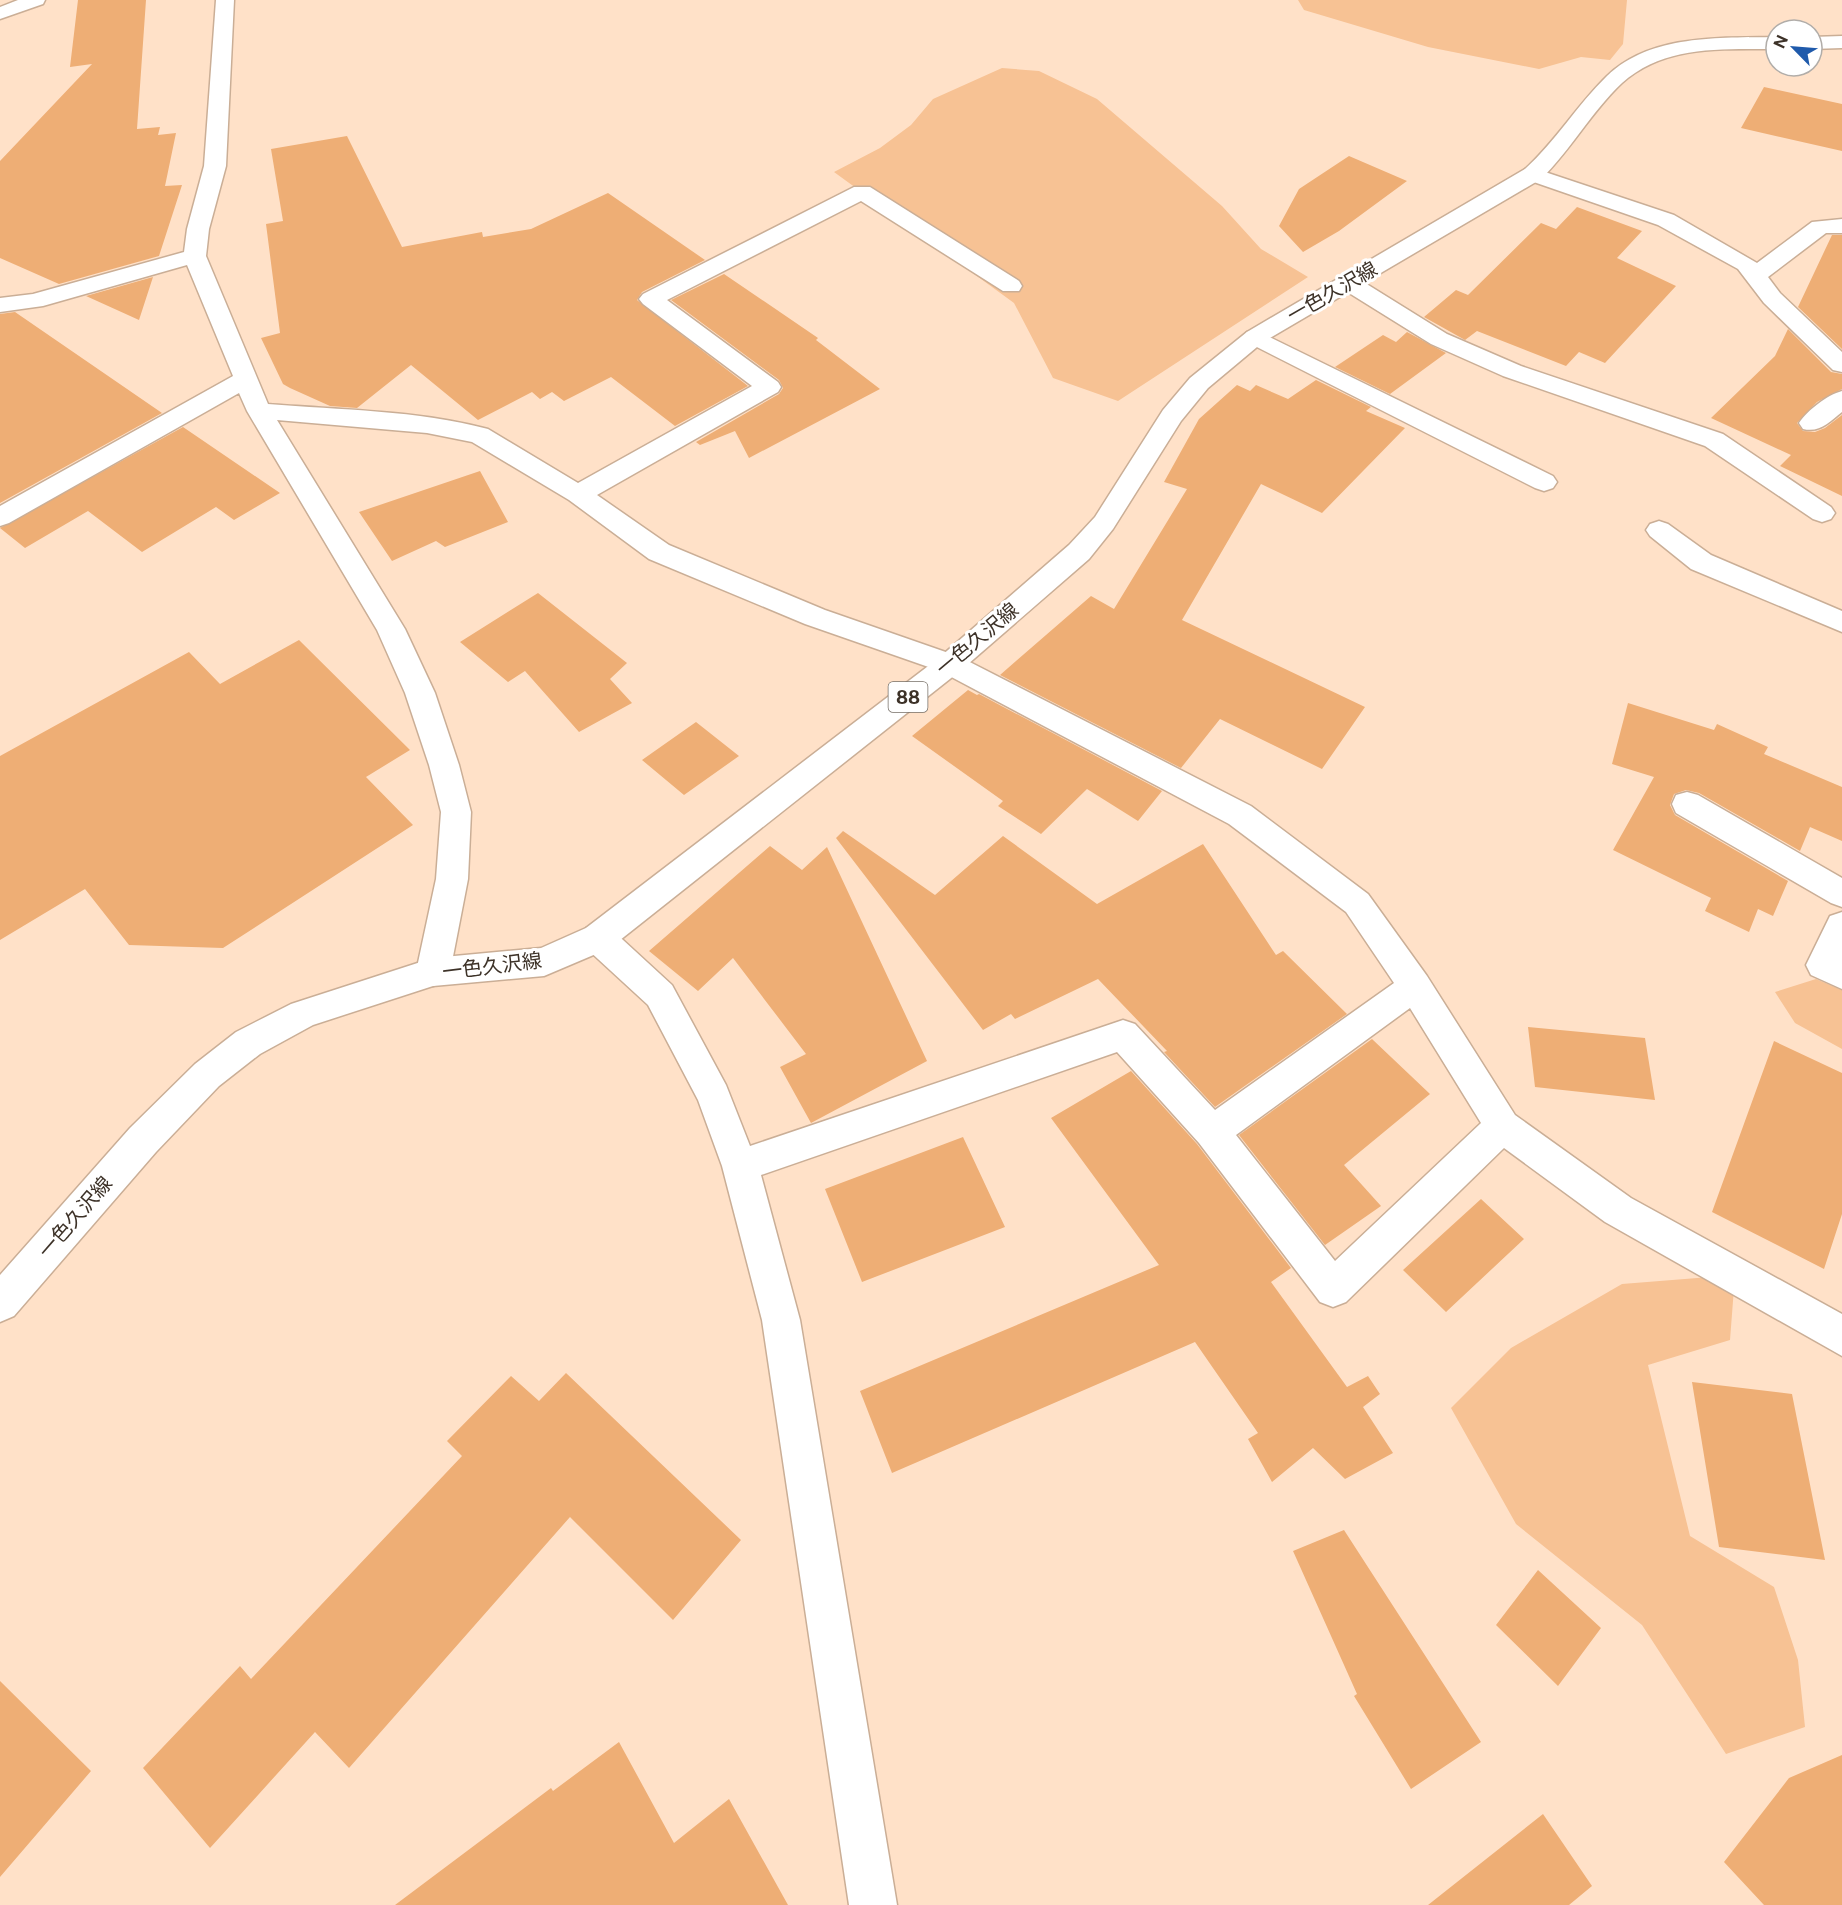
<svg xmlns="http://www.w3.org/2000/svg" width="1842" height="1905" viewBox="0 0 1842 1905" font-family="'Public Sans','Noto Sans JP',sans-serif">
  <rect width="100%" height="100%" fill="#ffe1c8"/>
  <path fill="#f7c294" d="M 1298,0 L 1627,0 L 1623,44 L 1610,60 L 1581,57 L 1539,69 L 1428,47 L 1304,10 Z
    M 1002,68 L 1039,71 L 1097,99 L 1222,206 L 1261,249 L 1308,277 L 1118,401 L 1053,378 L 1014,303 L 834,172 L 880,148 L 911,125 L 933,99 Z
    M 1816,979 L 1842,990 L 1842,1049 L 1795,1023 L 1775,992 Z
    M 1735,1275 L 1730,1340 L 1648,1365 L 1690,1536 L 1774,1587 L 1798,1660 L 1805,1727 L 1726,1754 L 1642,1625 L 1516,1524 L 1451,1408 L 1511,1348 L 1622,1284 Z"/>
  <path fill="#eeae75" d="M 78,0 L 146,0 L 137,129 L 160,127 L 158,135 L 176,133 L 165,186 L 182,185 L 159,256 L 59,284 L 0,258 L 0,161 L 92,64 L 70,67 Z
    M 1764,87 L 1842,104 L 1842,151 L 1741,128 Z
    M 347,136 L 402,247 L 482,232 L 483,237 L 531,229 L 608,193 L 705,260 L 642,292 L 637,300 L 748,386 L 675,426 L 611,377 L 564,401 L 552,392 L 540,399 L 532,392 L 478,420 L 411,365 L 357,408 L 330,406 L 290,388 L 283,384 L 261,338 L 280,333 L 266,224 L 283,221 L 271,149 Z
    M 1349,156 L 1407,181 L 1339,231 L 1303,252 L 1279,226 L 1299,189 Z
    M 1577,207 L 1642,231 L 1617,258 L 1676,286 L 1605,363 L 1579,352 L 1566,366 L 1477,331 L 1465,340 L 1424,317 L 1456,290 L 1468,295 L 1541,223 L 1556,229 Z
    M 1832,235 L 1842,235 L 1842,349 L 1798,307 Z
    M 724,274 L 818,338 L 816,340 L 880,389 L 749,458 L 735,431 L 700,445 L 696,442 L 779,394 L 783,388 L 779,380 L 671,300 Z
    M 153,277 L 139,320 L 86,296 Z
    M 15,312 L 162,413 L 0,503 L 0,314 Z
    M 1788,329 L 1831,372 L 1842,374 L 1842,389 L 1817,402 L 1797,423 L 1803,431 L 1815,432 L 1825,428 L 1842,415 L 1842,496 L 1780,466 L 1791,455 L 1711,418 L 1775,356 Z
    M 1407,332 L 1446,353 L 1390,394 L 1335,367 L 1383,335 L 1396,342 Z
    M 1316,380 L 1371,407 L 1366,411 L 1405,428 L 1322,513 L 1261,484 L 1182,620 L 1365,707 L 1322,769 L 1220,719 L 1181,768 L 1000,675 L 1091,596 L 1114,609 L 1187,489 L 1164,482 L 1199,419 L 1237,385 L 1250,391 L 1256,385 L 1288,399 Z
    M 183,427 L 280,493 L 234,520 L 216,507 L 142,552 L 88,511 L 25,548 L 0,528 Z
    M 480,471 L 508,522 L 445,547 L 436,541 L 392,561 L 359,512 Z
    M 538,593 L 627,663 L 610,679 L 632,703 L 579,732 L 525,671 L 508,682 L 460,642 Z
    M 299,640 L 410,750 L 366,777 L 413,825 L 223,948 L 129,945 L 85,889 L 0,940 L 0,756 L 189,652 L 220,684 Z
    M 968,690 L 977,695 L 979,694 L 1162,791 L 1138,821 L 1087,789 L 1041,834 L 998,806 L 1003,801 L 912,736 Z
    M 1628,703 L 1714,730 L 1717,724 L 1768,747 L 1764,754 L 1842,787 L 1842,841 L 1810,827 L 1800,851 L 1699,793 L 1686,790 L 1674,794 L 1670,805 L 1675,815 L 1788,881 L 1773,916 L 1758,909 L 1749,932 L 1705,911 L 1711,898 L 1613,850 L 1654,777 L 1612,764 Z
    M 696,722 L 739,756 L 684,795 L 642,760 Z
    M 843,831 L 935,895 L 1003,836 L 1097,904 L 1203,844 L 1276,955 L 1283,951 L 1347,1014 L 1215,1107 L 1164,1052 L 1167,1051 L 1098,979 L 1015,1019 L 1011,1014 L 983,1030 L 836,838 Z
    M 770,846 L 802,870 L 827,847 L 927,1061 L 811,1123 L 780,1067 L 806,1054 L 733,958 L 698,991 L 649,951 Z
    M 1528,1027 L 1645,1038 L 1655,1100 L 1535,1087 Z
    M 1372,1039 L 1430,1094 L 1344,1165 L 1381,1206 L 1325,1245 L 1239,1135 Z
    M 1774,1041 L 1842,1073 L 1842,1214 L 1824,1269 L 1712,1212 Z
    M 1131,1071 L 1197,1144 L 1291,1268 L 1271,1282 L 1347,1387 L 1368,1376 L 1380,1394 L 1363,1407 L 1393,1453 L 1345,1479 L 1313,1448 L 1272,1482 L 1248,1439 L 1258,1433 L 1195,1342 L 892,1473 L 860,1391 L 1159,1265 L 1051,1118 Z
    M 963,1137 L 1005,1227 L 862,1282 L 825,1189 Z
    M 1481,1199 L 1524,1239 L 1446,1312 L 1403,1270 Z
    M 566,1373 L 741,1540 L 673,1620 L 570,1517 L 349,1768 L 315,1732 L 210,1848 L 143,1768 L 240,1666 L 251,1679 L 462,1456 L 447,1441 L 511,1376 L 539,1401 Z
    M 1692,1382 L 1792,1394 L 1825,1560 L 1719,1547 Z
    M 1344,1530 L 1481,1742 L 1411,1789 L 1354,1696 L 1357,1694 L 1293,1551 Z
    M 1538,1570 L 1601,1628 L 1558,1686 L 1496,1625 Z
    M 0,1681 L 91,1771 L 0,1877 Z
    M 619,1742 L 674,1843 L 729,1799 L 788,1905 L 395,1905 L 551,1788 L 553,1791 Z
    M 1842,1755 L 1842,1905 L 1764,1905 L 1724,1862 L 1789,1778 Z
    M 1543,1814 L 1592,1886 L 1569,1905 L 1428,1905 Z"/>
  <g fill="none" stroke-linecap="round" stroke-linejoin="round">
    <g stroke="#caae96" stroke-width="3">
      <path id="street" d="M 18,0 L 45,0 L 43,4 L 0,19 L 0,7 Z
        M 216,0 L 234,0 L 226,166 L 209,229 L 206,256 L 268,404 C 341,410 417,410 488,429 L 578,483 L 752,386 L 643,304 L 639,299 L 643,294 L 854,187 L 870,187 L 1019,281 L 1022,286 L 1019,291 L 1003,291 L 861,201 L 667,300 L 778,382 L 781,387 L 778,392 L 597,495 L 669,545 L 825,610 L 960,657 L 1251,806 L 1368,894 L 1427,976 L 1515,1115 L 1631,1198 L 1842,1314 L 1842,1356 L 1605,1222 L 1504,1148 L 1346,1302 L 1333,1307 L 1320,1302 L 1199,1143 L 1117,1052 L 761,1175 L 800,1320 L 897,1905 L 849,1905 L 762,1320 L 722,1166 L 698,1100 L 648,1005 L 586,948 L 582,938 L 586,928 L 598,924 L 610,928 L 672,985 L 726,1085 L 750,1146 L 1123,1020 L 1135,1024 L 1215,1110 L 1394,983 L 1346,912 L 1229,824 L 940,671 L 805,624 L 649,559 L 569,500 L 472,442 L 427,433 L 277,420 L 405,629 L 435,693 L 459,765 L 471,812 L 468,879 L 450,972 L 445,982 L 433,986 L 421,982 L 416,972 L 436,879 L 441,812 L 429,765 L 405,693 L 377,630 L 247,411 L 239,393 L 9,523 L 0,526 L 0,506 L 233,376 L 187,265 L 43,306 L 0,312 L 0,298 L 33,294 L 184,252 L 187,229 L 204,166 ZM 1410,1008 L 1481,1123 L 1335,1261 L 1236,1135 Z
        M 1533,168 L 1674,215 L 1757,263 L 1812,222 L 1842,219 L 1842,233 L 1826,233 L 1768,277 L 1780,293 L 1842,352 L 1842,372 L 1833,370 L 1764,303 L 1738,269 L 1658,225 L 1525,179 L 1522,174 L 1525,169 Z
        M 1349,276 L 1357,278 L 1447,334 L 1521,366 L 1723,434 L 1831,507 L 1835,513 L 1831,519 L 1822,522 L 1813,519 L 1705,446 L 1503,376 L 1431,344 L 1341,288 L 1338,283 L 1341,278 Z
        M 1255,330 L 1553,476 L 1557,482 L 1553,488 L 1544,491 L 1535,488 L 1247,342 L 1243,337 L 1247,332 Z
        M 1842,391 L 1842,412 C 1829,422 1820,433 1803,429 L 1799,423 C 1808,410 1827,395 1842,391 Z
        M 1659,521 L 1668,524 L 1711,555 L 1842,611 L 1842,632 L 1691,569 L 1650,536 L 1646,530 L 1650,524 Z
        M 1687,792 L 1698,795 L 1842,878 L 1842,907 L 1831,903 L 1676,813 L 1672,804 L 1676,795 Z
        M 1842,912 L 1842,989 L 1811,975 L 1806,965 L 1830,916 Z"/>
    </g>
    <g stroke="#caae96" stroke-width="3">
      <path id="primary" d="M 1842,36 L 1842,48 L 1812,49 L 1812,37 Z
        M 1776,37 L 1776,49 C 1722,49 1664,45 1622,83 C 1591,112 1571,150 1541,179 L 1263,342 L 1208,388 L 1181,421 L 1113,529 L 1089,559 L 960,671 L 610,948 L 544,976 L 433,986 L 313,1025 L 260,1054 L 219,1086 L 156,1152 L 14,1316 L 0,1322 L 0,1275 L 130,1128 L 195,1064 L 236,1032 L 291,1004 L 433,958 L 541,948 L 586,928 L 940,657 L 1069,545 L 1095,517 L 1163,410 L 1190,378 L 1247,332 L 1525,169 C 1556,141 1577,105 1607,76 C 1651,34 1719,38 1776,37 Z"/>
    </g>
    <use href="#street" fill="#fff" fill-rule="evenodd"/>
    <use href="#primary" fill="#fff" fill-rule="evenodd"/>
  </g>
  <g text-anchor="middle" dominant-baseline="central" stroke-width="6" stroke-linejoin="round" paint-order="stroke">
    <rect fill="#fff" stroke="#777068" stroke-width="1.5" x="888.5" y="682" width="39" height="30" rx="4.5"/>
    <g font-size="18" font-weight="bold" fill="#3d3228">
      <text x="908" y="697">88</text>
    </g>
    <g font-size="20" fill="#3d3228" stroke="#fff">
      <text transform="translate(1332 292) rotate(-30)">一色久沢線</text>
      <text transform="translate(977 639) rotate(-40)">一色久沢線</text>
      <text transform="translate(492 966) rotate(-7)">一色久沢線</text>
      <text transform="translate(75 1217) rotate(-49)">一色久沢線</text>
    </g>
  </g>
  <g transform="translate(1794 48) rotate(295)"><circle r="28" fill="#ffffff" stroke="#b1ada9" stroke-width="1.5"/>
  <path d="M0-4.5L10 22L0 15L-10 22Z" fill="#1f5aab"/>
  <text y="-9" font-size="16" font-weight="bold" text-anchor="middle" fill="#3d3228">N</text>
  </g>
</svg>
